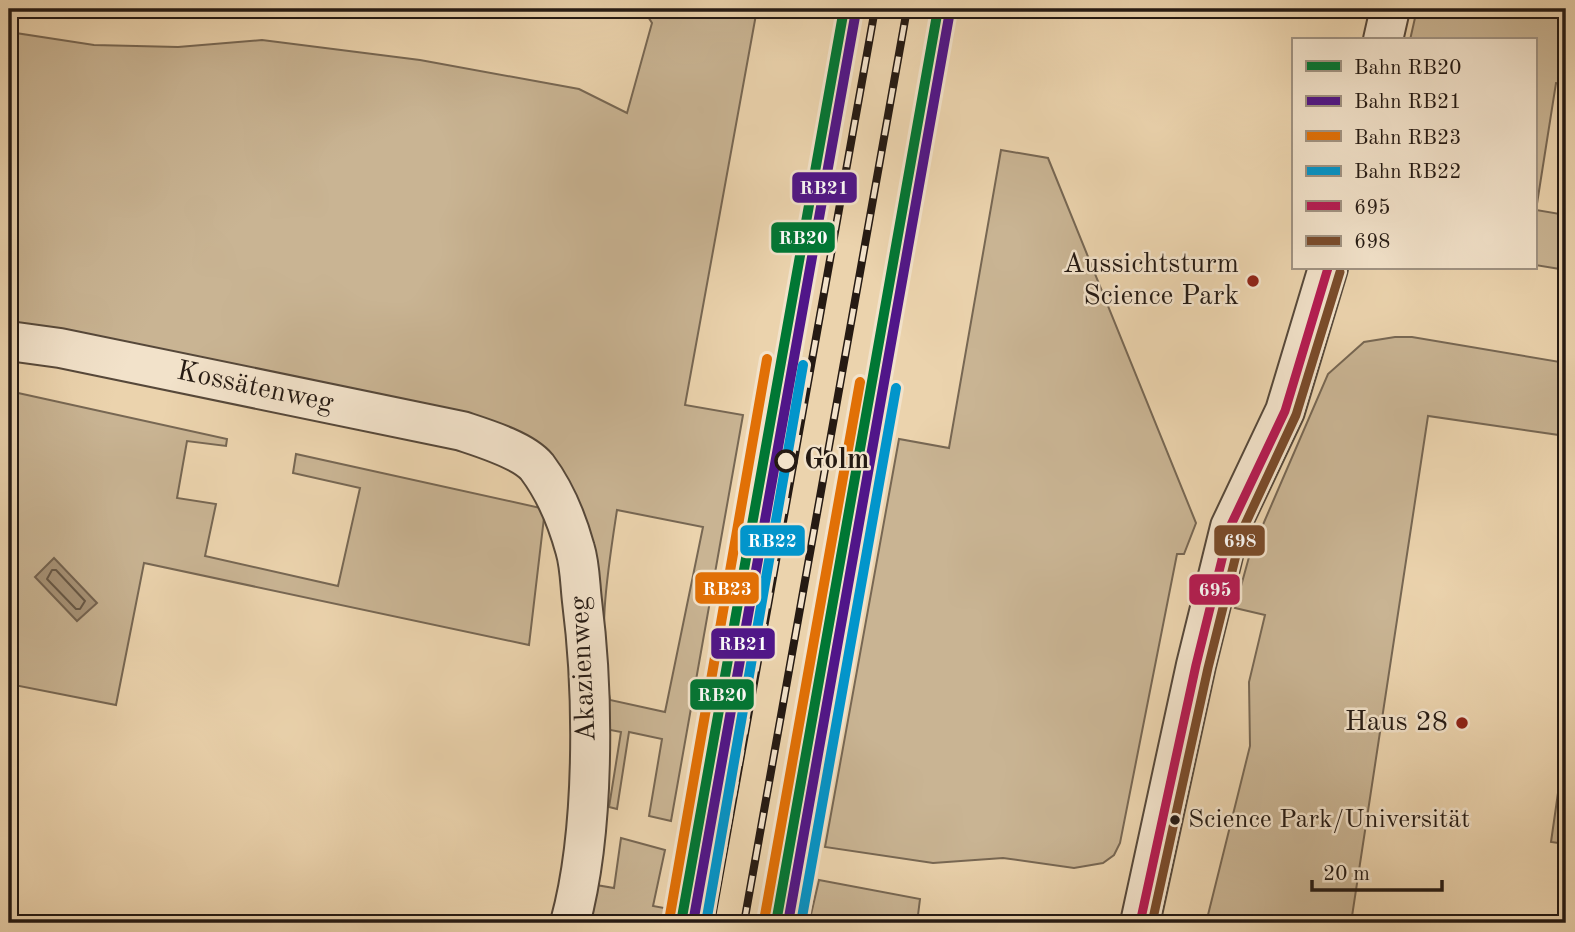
<svg xmlns="http://www.w3.org/2000/svg" width="1575" height="932" viewBox="0 0 1575 932" font-family="'Old Standard TT',serif">
  <rect width="100%" height="100%" fill="#ebd3ad"/>
  <filter id="stains"><feTurbulence type="fractalNoise" baseFrequency=".00286" numOctaves="4"/><feColorMatrix values="0 0 0 0 .2 0 0 0 0 .09 0 0 0 0 .02 0 0 0 .5 -.17"/></filter>
  <radialGradient id="worn" r=".72"><stop offset=".6" stop-color="#630" stop-opacity="0"/><stop offset="1" stop-color="#630" stop-opacity=".3"/></radialGradient>
  <path fill="#c9b493" stroke="#776753" stroke-width="2" fill-rule="evenodd" d="M 643,9 L 757,9 L 685,405 L 743,415 L 671,821 L 649,816 L 662,739 L 629,732 L 617,809 L 609,807 L 621,732 L 590,726 L 587,636 L 535,465 L 9,341 L 9,32 L 94,45 L 178,47 L 262,40 L 420,60 L 579,89 L 627,113 L 652,23 ZM 617,510 L 703,527 L 665,712 L 610,700 C 597,635 607,575 617,510 Z
    M 1417,9 L 1566,9 L 1566,84 L 1556,83 L 1536,210 L 1566,215 L 1566,270 L 1535,265 L 1535,40 L 1410,40 Z
    M 1001,150 L 1048,158 L 1196,523 L 1184,554 L 1177,554 L 1120,843 L 1114,855 L 1103,863 L 1074,868 L 1003,858 L 933,863 L 825,847 L 899,439 L 949,448 Z
    M 1395,337 L 1412,337 L 1566,363 L 1566,436 L 1428,416 L 1351,923 L 1206,923 L 1250,746 L 1249,682 L 1265,615 L 1235,608 L 1249,557 L 1328,374 L 1364,342 Z
    M 9,391 L 227,439 L 226,446 L 187,441 L 177,498 L 216,504 L 205,556 L 338,586 L 360,488 L 293,473 L 296,454 L 545,509 L 529,645 L 144,563 L 116,705 L 9,684 Z
    M 1566,737 L 1566,844 L 1551,842 Z
    M 621,838 L 665,850 L 653,906 L 675,910 L 672,923 L 589,923 L 596,885 L 614,888 Z
    M 819,880 L 920,899 L 917,923 L 872,923 L 842,918 L 841,923 L 809,923 Z"/>
  <path fill="#a89479" stroke="#746350" stroke-width="2" d="M 54,558 L 97,603 L 77,621 L 35,577 Z"/>
  <g fill="none" stroke-linecap="round" stroke-linejoin="round">
    <path stroke="#665746" stroke-width="2" d="M 52,570 L 56,570 L 85,601 L 80,609 L 76,609 L 47,579 Z"/>
    <g stroke="#56483a" stroke-width="42">
      <path id="minor" d="M 1383,40 L 1390,9
        M 9,341 L 60,348 L 462,431 C 483,438 523,450 537,467 C 555,491 567,520 575,549 C 580,565 580,584 582,601 C 594,695 595,832 570,923
        M 1140,923 L 1196,665 L 1230,527 L 1285,411 L 1328,268"/>
    </g>
    <use href="#minor" stroke="#f2e2ca" stroke-width="38"/>
    <g stroke="#251a13" stroke-width="8">
      <path id="rail" d="M 711,923 L 875,9
        M 744,923 L 907,9"/>
    </g>
    <use href="#rail" stroke="#f2e2ca" stroke-width="5" stroke-dasharray="16" stroke-linecap="butt"/>
    <g stroke="#f2e2ca" stroke-width="14">
      <path id="bus-1" d="M 1140,923 L 1196,665 L 1230,527 L 1285,411 L 1328,268"/>
    </g>
    <g stroke="#f2e2ca" stroke-width="14">
      <path id="bus-2" d="M 1152,923 L 1208,668 L 1242,531 L 1296,415 L 1340,272"/>
    </g>
    <use href="#bus-1" stroke="#b51b52" stroke-width="9"/>
    <use href="#bus-2" stroke="#7a4b2a" stroke-width="9"/>
    <g stroke="#f2e2ca" stroke-width="16">
      <path id="rail-1" d="M 681,923 L 844,9
        M 776,923 L 938,9"/>
    </g>
    <g stroke="#f2e2ca" stroke-width="16">
      <path id="rail-2" d="M 693,923 L 856,11
        M 788,923 L 950,11"/>
    </g>
    <g stroke="#f2e2ca" stroke-width="16">
      <path id="rail-3" d="M 669,921 L 767,359
        M 764,921 L 860,382"/>
    </g>
    <g stroke="#f2e2ca" stroke-width="16">
      <path id="rail-4" d="M 706,923 L 803,365
        M 801,923 L 896,388"/>
    </g>
    <use href="#rail-1" stroke="#007734" stroke-width="10"/>
    <use href="#rail-2" stroke="#501689" stroke-width="10"/>
    <use href="#rail-3" stroke="#e17006" stroke-width="10"/>
    <use href="#rail-4" stroke="#0295cb" stroke-width="10"/>
  </g>
  <g fill="#8f2418" stroke="#f2e2ca" stroke-width="2.5">
    <circle cx="1253" cy="281" r="7"/>
    <circle cx="1462" cy="723" r="7"/>
  </g>
  <circle fill="#f2e2ca" stroke="#251a13" stroke-width="3.5" cx="786" cy="461" r="10"/>
  <circle fill="#251a13" stroke="#f2e2ca" stroke-width="2.5" cx="1175" cy="820" r="6"/>
  <g text-anchor="middle" dominant-baseline="central" stroke-width="5" stroke-linejoin="round" paint-order="stroke">
    <g font-size="26" fill="#251a13" stroke="#f2e2ca" text-anchor="start">
      <text x="1188" y="820">Science Park/Universität</text>
    </g>
    <g font-size="28" fill="#251a13" stroke="#f2e2ca" text-anchor="end">
      <text x="1239" y="265">Aussichtsturm<tspan x="1239" dy="32">Science Park</tspan></text>
      <text x="1448" y="723">Haus 28</text>
    </g>
    <g font-size="28" fill="#251a13" stroke="#f2e2ca">
      <text transform="translate(255 388) rotate(12)">Kossätenweg</text>
      <text transform="translate(584 669) rotate(-93)">Akazienweg</text>
    </g>
    <g font-size="28" font-weight="bold" fill="#251a13" stroke="#f2e2ca" text-anchor="start">
      <text x="804" y="461">Golm</text>
    </g>
  </g>
  <g stroke="#f2e2ca" stroke-width="2.5">
    <rect x="791" y="171" width="67" height="33" rx="7" fill="#501689"/>
    <rect x="770" y="221" width="66" height="33" rx="7" fill="#007734"/>
    <rect x="1213" y="524" width="53" height="33" rx="7" fill="#7a4b2a"/>
    <rect x="739" y="524" width="67" height="33" rx="7" fill="#0295cb"/>
    <rect x="694" y="571" width="66" height="34" rx="7" fill="#e17006"/>
    <rect x="1188" y="573" width="53" height="33" rx="7" fill="#b51b52"/>
    <rect x="710" y="627" width="66" height="33" rx="7" fill="#501689"/>
    <rect x="689" y="678" width="66" height="33" rx="7" fill="#007734"/>
  </g>
  <g font-size="19" text-anchor="middle" font-weight="bold" fill="#fff">
    <text x="824" y="194">RB21</text>
    <text x="803" y="244">RB20</text>
    <text x="1240" y="547">698</text>
    <text x="772" y="547">RB22</text>
    <text x="727" y="595">RB23</text>
    <text x="1215" y="596">695</text>
    <text x="743" y="650">RB21</text>
    <text x="722" y="701">RB20</text>
  </g>
  <rect width="1575" height="932" fill="none" stroke="#ebd3ad" stroke-width="35"/>
  <rect x="10" y="10" width="1554" height="911" fill="none" stroke="#251a13" stroke-width="3.5"/>
  <rect x="18" y="18" width="1540" height="897" fill="none" stroke="#251a13" stroke-width="2"/>
  <rect x="1292" y="38" width="245" height="231" fill="#f2e2ca" stroke="#a09281" stroke-width="2"/>
  <rect x="1306" y="61" width="35" height="10" fill="#007734" stroke="#a09281" stroke-width="2"/>
  <text x="1354" y="74" font-size="21" fill="#251a13">Bahn RB20</text>
  <rect x="1306" y="96" width="35" height="10" fill="#501689" stroke="#a09281" stroke-width="2"/>
  <text x="1354" y="108" font-size="21" fill="#251a13">Bahn RB21</text>
  <rect x="1306" y="131" width="35" height="10" fill="#e17006" stroke="#a09281" stroke-width="2"/>
  <text x="1354" y="144" font-size="21" fill="#251a13">Bahn RB23</text>
  <rect x="1306" y="166" width="35" height="10" fill="#0295cb" stroke="#a09281" stroke-width="2"/>
  <text x="1354" y="178" font-size="21" fill="#251a13">Bahn RB22</text>
  <rect x="1306" y="201" width="35" height="10" fill="#b51b52" stroke="#a09281" stroke-width="2"/>
  <text x="1354" y="214" font-size="21" fill="#251a13">695</text>
  <rect x="1306" y="236" width="35" height="10" fill="#7a4b2a" stroke="#a09281" stroke-width="2"/>
  <text x="1354" y="248" font-size="21" fill="#251a13">698</text>
  <path d="M1312 880v10h130v-10" fill="none" stroke="#251a13" stroke-width="3.5"/>
  <text x="1323" y="880" font-size="21" fill="#251a13" stroke="#f2e2ca" stroke-width="5" paint-order="stroke">20 m</text>
  <rect width="100%" height="100%" filter="url(#stains)"/>
  <rect width="100%" height="100%" fill="url(#worn)"/>
</svg>
